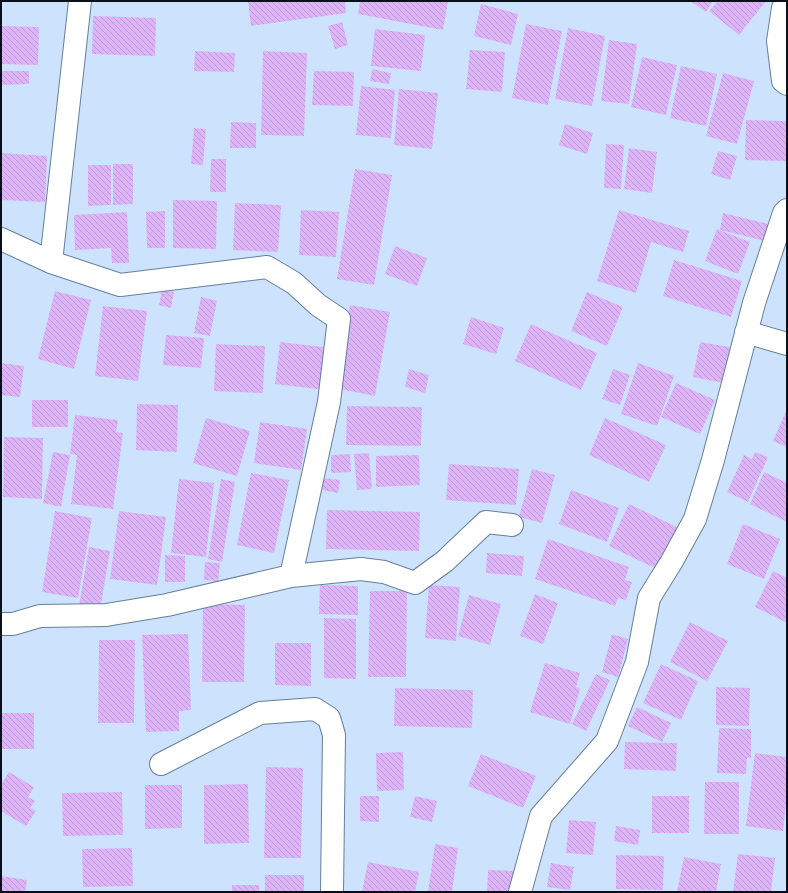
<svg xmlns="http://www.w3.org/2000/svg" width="788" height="893" viewBox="0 0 788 893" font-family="'Fira Sans',sans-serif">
  <defs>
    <pattern id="building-back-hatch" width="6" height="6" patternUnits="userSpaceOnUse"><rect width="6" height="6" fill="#deb4f8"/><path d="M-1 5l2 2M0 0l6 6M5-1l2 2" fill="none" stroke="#bd9ad4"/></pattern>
  </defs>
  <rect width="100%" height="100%" fill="#cde3fd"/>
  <path fill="url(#building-back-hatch)" d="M 248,1 L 345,1 L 346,13 L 251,26 Z
    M 360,1 L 448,1 L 443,30 L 358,14 Z
    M 690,1 L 713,1 L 706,12 Z
    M 718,1 L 766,1 L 739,35 L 709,11 Z
    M 481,4 L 518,14 L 511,45 L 474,36 Z
    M 93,16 L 156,18 L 155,56 L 92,54 Z
    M 342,22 L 348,45 L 335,49 L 328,26 Z
    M 526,24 L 562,31 L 548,105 L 512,98 Z
    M 1,26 L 39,27 L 38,65 L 1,64 Z
    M 568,28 L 605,36 L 592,106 L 555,99 Z
    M 375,29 L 425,35 L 421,71 L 371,66 Z
    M 609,40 L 637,44 L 629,104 L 601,101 Z
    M 470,50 L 505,52 L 502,92 L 466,89 Z
    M 195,51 L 235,53 L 234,72 L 194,71 Z
    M 263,51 L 307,53 L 304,136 L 261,135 Z
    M 642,57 L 677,65 L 666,115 L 631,107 Z
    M 681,66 L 717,74 L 706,126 L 670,118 Z
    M 372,69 L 391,73 L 389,84 L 370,81 Z
    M 1,71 L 29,71 L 29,84 L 1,85 Z
    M 314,71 L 354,72 L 353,106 L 312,105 Z
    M 723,73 L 754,81 L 737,144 L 706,136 Z
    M 361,86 L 395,90 L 391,138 L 356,135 Z
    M 399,89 L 438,93 L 432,149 L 394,145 Z
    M 746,120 L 787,121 L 787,161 L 745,160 Z
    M 231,122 L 256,123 L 256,148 L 230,148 Z
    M 565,124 L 593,133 L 587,154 L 559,145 Z
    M 194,128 L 206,129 L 203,165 L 191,164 Z
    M 606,144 L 624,145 L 621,189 L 604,188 Z
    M 629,148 L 657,152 L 652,193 L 624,189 Z
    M 718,151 L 737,156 L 730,180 L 711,174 Z
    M 1,153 L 47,156 L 45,202 L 1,200 Z
    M 211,159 L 226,159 L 226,192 L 210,192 Z
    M 113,164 L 133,164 L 133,204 L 113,205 Z
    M 88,165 L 111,165 L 111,205 L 88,206 Z
    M 355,169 L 392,175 L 374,285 L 337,279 Z
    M 173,200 L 217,201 L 216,249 L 173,248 Z
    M 235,203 L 281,205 L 278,252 L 233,250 Z
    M 301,210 L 339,212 L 336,257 L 299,255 Z
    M 619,210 L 689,231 L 683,252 L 651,242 L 636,293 L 597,281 Z
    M 165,211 L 165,248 L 147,248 L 146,212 Z
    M 127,212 L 129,263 L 112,263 L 111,248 L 75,250 L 74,215 Z
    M 723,213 L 776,226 L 773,243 L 720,230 Z
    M 717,229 L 750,242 L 738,274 L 705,261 Z
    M 395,246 L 427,258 L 417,286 L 385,274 Z
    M 674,260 L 742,281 L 731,317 L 663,296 Z
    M 162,290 L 174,292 L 171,308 L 159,305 Z
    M 55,291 L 91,300 L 74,369 L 38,359 Z
    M 587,292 L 623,307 L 607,346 L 571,331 Z
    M 201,297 L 217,301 L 210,336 L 194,333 Z
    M 350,305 L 390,312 L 375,396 L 335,388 Z
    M 103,306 L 147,311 L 138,381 L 95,376 Z
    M 471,317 L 504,328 L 496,354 L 463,344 Z
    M 531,324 L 597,353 L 581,390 L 515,361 Z
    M 166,335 L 204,338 L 201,368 L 163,365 Z
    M 280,342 L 331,348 L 326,390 L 275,384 Z
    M 700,342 L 730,347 L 724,383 L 693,377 Z
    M 216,344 L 265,346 L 263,393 L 214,391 Z
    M 1,363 L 24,366 L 20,397 L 1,395 Z
    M 638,363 L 674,376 L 657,426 L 621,414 Z
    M 409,369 L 429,375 L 425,393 L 405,387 Z
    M 613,369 L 630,375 L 620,405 L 602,399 Z
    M 676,383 L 715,400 L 700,434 L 661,417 Z
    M 32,400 L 68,400 L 68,427 L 32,427 Z
    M 137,404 L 178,405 L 177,452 L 136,450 Z
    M 347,406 L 422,407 L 421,446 L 346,445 Z
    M 787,409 L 787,447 L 773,441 Z
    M 75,415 L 118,420 L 116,432 L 123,433 L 113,509 L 71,504 L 77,455 L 70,454 Z
    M 206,418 L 250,431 L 237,476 L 193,463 Z
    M 605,418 L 666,445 L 649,482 L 589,455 Z
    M 260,422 L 307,429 L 301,470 L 254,463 Z
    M 4,437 L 43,438 L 42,499 L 3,497 Z
    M 53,452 L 70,455 L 61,507 L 43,503 Z
    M 755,452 L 768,457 L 748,502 L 727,492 L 744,455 L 752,459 Z
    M 369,453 L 372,489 L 357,490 L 354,454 Z
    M 350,454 L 351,472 L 331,473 L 331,455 Z
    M 419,455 L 420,485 L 376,487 L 376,456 Z
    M 449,464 L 519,469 L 516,505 L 446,500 Z
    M 532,469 L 555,475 L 542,523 L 519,517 Z
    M 764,472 L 787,483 L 787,522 L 750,504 Z
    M 251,473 L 289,480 L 274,553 L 237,545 Z
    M 324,478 L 340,480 L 338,493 L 322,490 Z
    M 179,479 L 214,483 L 206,557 L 171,553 Z
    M 221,479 L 235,482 L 222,562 L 208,559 Z
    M 571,490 L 619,508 L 607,542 L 559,524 Z
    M 629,504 L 681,529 L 661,571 L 609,546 Z
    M 327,510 L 420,512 L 419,551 L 326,549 Z
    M 55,511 L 92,518 L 78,598 L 42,592 Z
    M 119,511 L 166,517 L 157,585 L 110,579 Z
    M 743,524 L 780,539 L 764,579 L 727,564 Z
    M 548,539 L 629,567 L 625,580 L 632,582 L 626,600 L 618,598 L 615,606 L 535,579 Z
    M 89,547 L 110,551 L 100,610 L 79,606 Z
    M 487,553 L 524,556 L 522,576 L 486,573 Z
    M 165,555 L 185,556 L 185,582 L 165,582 Z
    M 205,562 L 220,563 L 218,581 L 204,580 Z
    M 773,571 L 787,578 L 787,623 L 755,607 Z
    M 320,585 L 358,586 L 358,615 L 319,614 Z
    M 429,585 L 460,587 L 456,641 L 425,638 Z
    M 370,591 L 407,591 L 406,677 L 368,677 Z
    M 535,594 L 558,603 L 543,644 L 520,636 Z
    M 469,595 L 501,604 L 490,645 L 458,636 Z
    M 203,604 L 245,605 L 244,682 L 202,682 Z
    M 324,618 L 356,619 L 356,679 L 324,678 Z
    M 690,622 L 728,641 L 707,681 L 670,662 Z
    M 188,634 L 191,710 L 179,711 L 179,731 L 146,732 L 142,635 Z
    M 612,634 L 628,639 L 618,677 L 602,672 Z
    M 99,640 L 135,640 L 134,723 L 98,723 Z
    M 275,643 L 311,643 L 311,686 L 275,685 Z
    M 545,663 L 580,673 L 576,687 L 580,689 L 570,724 L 530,712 Z
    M 661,664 L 698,681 L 681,720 L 643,703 Z
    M 596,674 L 610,680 L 586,731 L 572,724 Z
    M 716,687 L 750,688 L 749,726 L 716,725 Z
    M 395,688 L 473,690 L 472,728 L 394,726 Z
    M 637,707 L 671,723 L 662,742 L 628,726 Z
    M 1,713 L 34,713 L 34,749 L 1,749 Z
    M 719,728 L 751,729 L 751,758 L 747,758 L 746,774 L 717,773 Z
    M 625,742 L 677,743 L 676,771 L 624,769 Z
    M 403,752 L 404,790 L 377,791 L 376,753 Z
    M 755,753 L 787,757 L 787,794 L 783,831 L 746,826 Z
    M 481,754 L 536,776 L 523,808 L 468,786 Z
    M 266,767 L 303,768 L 301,858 L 264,858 Z
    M 9,772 L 34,787 L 28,797 L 35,801 L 30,808 L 36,811 L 26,826 L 1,811 L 1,785 Z
    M 705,782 L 739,782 L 739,834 L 704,834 Z
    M 248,784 L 249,843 L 204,844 L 204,785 Z
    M 145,785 L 182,785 L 182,828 L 145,829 Z
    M 122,792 L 123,835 L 63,836 L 62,793 Z
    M 360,796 L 379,796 L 379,822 L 360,821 Z
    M 415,796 L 437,801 L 432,822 L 410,817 Z
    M 652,796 L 689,796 L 689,833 L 652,833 Z
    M 569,820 L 596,822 L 593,855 L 566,853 Z
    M 616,826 L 640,830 L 638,845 L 614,841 Z
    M 435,844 L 458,848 L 452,892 L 428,892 Z
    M 132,848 L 133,886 L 83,887 L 82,849 Z
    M 738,854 L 775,858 L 771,892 L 733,892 Z
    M 616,855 L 664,856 L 663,890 L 616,889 Z
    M 684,857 L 721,864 L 716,892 L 677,892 Z
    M 368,862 L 419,872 L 415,892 L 362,892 Z
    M 551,863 L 574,867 L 570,890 L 547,887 Z
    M 488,870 L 517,871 L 516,892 L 487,892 Z
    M 265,875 L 304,875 L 304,892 L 265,892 Z
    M 1,876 L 27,880 L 25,892 L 1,892 Z
    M 232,885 L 259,885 L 259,892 L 232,892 Z"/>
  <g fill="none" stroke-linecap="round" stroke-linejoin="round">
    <g stroke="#657f9c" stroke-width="24">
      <path id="minor" d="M 787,5 L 783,8 L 778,41 L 783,81 L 787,84
        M 1,239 L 51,262 L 120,285 L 267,267 L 294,283 L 318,305 L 339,319 L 329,402 L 291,576
        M 51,262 L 80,1
        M 746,332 L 787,344
        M 1,624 L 13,624 L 40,616 L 106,615 L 167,605 L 291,576 L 361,569 L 384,572 L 415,583 L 445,561 L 486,522 L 512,525
        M 161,764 L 260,713 L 315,709 L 329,718 L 334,735 L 332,892
        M 520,892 L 541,816 L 607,741 L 637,662 L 649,598 L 672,561 L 695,519 L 713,460 L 754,303 L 784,213 L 787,210"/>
    </g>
    <use href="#minor" stroke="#fff" stroke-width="22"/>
  </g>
  <rect width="788" height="893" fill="none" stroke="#060f1a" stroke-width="4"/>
</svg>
